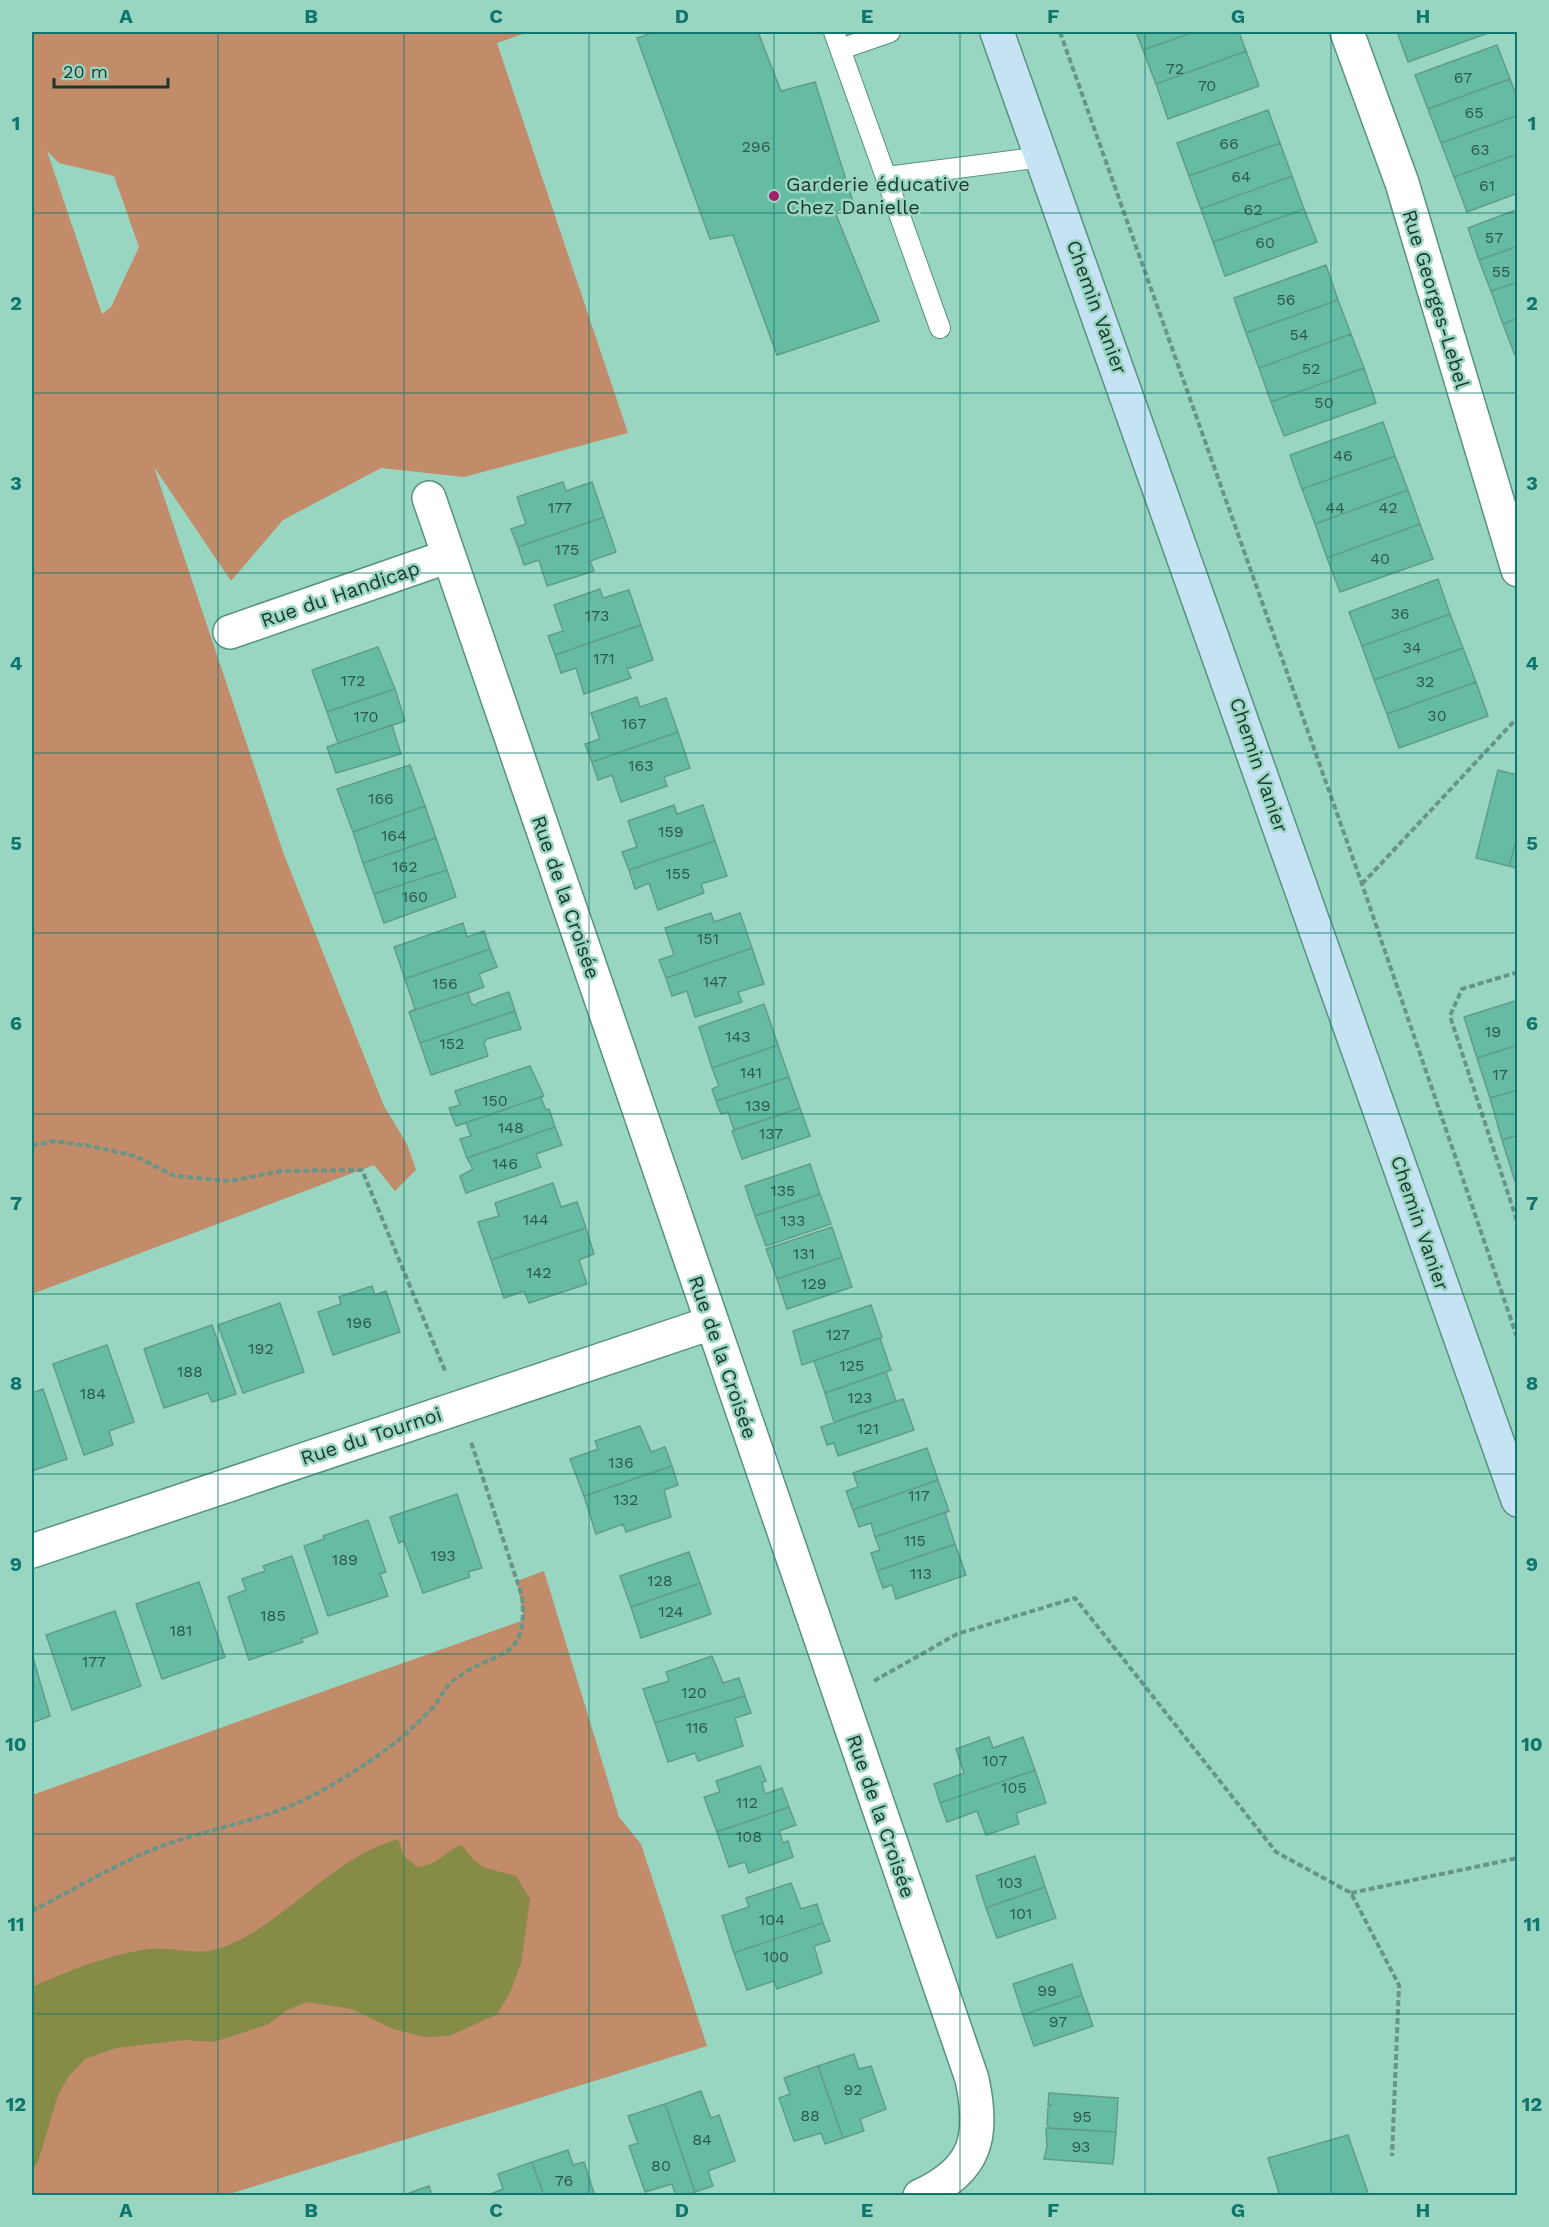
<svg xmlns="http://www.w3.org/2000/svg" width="1549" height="2227" viewBox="0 0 1549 2227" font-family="'Work Sans',sans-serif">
  <rect width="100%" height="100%" fill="#99d6c2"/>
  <path fill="#c28b69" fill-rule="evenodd" d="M 32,32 L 529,32 L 497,43 L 628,433 L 464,477 L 381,468 L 283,520 L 231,581 L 154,467 L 283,852 L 384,1106 L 407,1144 L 416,1170 L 395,1191 L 374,1165 L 32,1294 ZM 47,151 L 59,163 L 114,176 L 139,247 L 111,307 L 102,314 Z
    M 544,1571 L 619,1817 L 641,1844 L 707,2046 L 226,2195 L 32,2195 L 32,1795 L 524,1620 L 517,1581 Z"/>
  <path fill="#868b46" d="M 398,1839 L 404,1856 L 417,1867 C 442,1864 441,1852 462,1845 C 479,1871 488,1868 516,1876 L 530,1899 L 521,1964 L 509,1995 L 496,2015 L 449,2036 L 424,2037 L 393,2029 L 352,2009 L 307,2002 L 287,2010 L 269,2024 L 214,2042 L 185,2040 L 116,2048 L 85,2059 L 69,2076 L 58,2095 L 38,2162 L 32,2169 L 32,1987 C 70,1970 107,1955 148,1949 C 172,1946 196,1957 221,1948 C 287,1924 325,1861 398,1839 Z"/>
  <path fill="#65bca3" stroke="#619c8a" stroke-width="1.5" d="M 655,32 L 758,32 L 781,91 L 815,82 L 853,202 L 835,212 L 879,321 L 777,355 L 733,235 L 710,239 L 637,38 Z
    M 1136,32 L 1194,32 L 1143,50 Z
    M 1194,32 L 1239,32 L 1246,51 L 1156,84 L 1143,50 Z
    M 1397,32 L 1491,32 L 1408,62 Z
    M 1497,45 L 1510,79 L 1428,109 L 1415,75 Z
    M 1246,51 L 1259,86 L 1168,119 L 1156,84 Z
    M 1510,79 L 1518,100 L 1518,115 L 1441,143 L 1428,109 Z
    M 1268,110 L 1280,143 L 1189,176 L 1177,143 Z
    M 1518,115 L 1518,154 L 1454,177 L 1441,143 Z
    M 1280,143 L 1292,176 L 1201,209 L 1189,176 Z
    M 1518,154 L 1518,193 L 1467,212 L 1454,177 Z
    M 1292,176 L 1304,209 L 1213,242 L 1201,209 Z
    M 1304,209 L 1317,242 L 1225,276 L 1213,242 Z
    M 1518,209 L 1518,246 L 1479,260 L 1468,228 Z
    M 1518,246 L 1518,282 L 1491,291 L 1479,260 Z
    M 1326,265 L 1338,300 L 1246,333 L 1234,298 Z
    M 1518,282 L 1518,318 L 1503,324 L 1491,291 Z
    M 1338,300 L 1351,334 L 1259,368 L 1246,333 Z
    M 1518,318 L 1518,354 L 1515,355 L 1503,324 Z
    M 1351,334 L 1364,368 L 1271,402 L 1259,368 Z
    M 1364,368 L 1376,403 L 1284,436 L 1271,402 Z
    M 1383,422 L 1395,456 L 1302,489 L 1290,455 Z
    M 1395,456 L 1408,490 L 1315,524 L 1302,489 Z
    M 563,482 L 566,491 L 592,482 L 604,517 L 518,547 L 511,529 L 526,524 L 517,497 Z
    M 1408,490 L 1420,524 L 1327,558 L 1315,524 Z
    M 604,517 L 616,552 L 590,561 L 594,571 L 547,586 L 539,560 L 524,565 L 518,547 Z
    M 1420,524 L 1433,559 L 1340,592 L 1327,558 Z
    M 1438,579 L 1450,614 L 1362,646 L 1349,612 Z
    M 600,589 L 603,598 L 629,590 L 641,625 L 555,655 L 548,636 L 563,631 L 554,605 Z
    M 1450,614 L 1463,648 L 1374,680 L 1362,646 Z
    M 641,625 L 653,660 L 627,669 L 631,678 L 584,694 L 576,668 L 561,673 L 555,655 Z
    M 378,647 L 395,689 L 327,712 L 312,670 Z
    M 1463,648 L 1476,682 L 1387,714 L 1374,680 Z
    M 1476,682 L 1488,716 L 1399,748 L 1387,714 Z
    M 395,689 L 405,721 L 338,743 L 327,712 Z
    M 637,697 L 640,707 L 666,698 L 678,732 L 592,762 L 585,744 L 600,739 L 591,713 Z
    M 392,725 L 401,754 L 336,773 L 327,747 Z
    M 678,732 L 690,768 L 664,777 L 667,786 L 621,802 L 612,775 L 598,780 L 592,762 Z
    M 410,765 L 425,806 L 353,832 L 337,789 Z
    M 1498,770 L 1518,775 L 1518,834 L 1509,866 L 1476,858 Z
    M 674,805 L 677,814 L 703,805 L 715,841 L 629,870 L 622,852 L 637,847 L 628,821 Z
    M 425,806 L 436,838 L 363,863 L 353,832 Z
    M 1518,834 L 1518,869 L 1509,866 Z
    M 436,838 L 447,870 L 374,894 L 363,863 Z
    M 715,841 L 727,876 L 701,884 L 704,893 L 658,910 L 649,883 L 635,889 L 629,870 Z
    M 447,870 L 456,897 L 384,923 L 374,894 Z
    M 711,913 L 714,922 L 740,913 L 752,948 L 666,978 L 659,960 L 674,955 L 665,928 Z
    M 463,923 L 467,937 L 484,931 L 490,949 L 405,979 L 394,947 Z
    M 752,948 L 764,984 L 738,992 L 742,1002 L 695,1017 L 687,991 L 672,996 L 666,978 Z
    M 490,949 L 497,967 L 479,974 L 484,987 L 409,1012 L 415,1009 L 405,979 Z
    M 484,987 L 468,993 L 471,1003 L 476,1006 L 477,1003 L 509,992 L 515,1011 L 420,1043 L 409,1012 Z
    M 1518,1000 L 1518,1045 L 1477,1058 L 1464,1017 Z
    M 764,1004 L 778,1045 L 712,1068 L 699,1027 Z
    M 515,1011 L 521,1029 L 487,1039 L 484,1043 L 488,1056 L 431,1075 L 420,1043 Z
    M 778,1045 L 789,1077 L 716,1101 L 712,1089 L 719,1086 L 712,1068 Z
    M 1518,1045 L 1518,1090 L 1490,1098 L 1477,1058 Z
    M 530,1066 L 544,1096 L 456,1126 L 449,1108 L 460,1105 L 455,1091 Z
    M 789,1077 L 800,1108 L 734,1130 L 728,1112 L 721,1114 L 716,1101 Z
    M 1518,1090 L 1518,1135 L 1502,1140 L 1490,1098 Z
    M 544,1096 L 541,1098 L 546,1110 L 549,1109 L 555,1127 L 467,1158 L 460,1139 L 471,1136 L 466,1123 L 456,1126 Z
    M 800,1108 L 810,1136 L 742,1159 L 732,1131 Z
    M 555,1127 L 562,1145 L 536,1154 L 541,1167 L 466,1193 L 460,1176 L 473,1169 L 467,1158 Z
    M 1518,1135 L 1518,1180 L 1515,1181 L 1502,1140 Z
    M 810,1164 L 820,1194 L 755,1216 L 745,1186 Z
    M 553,1183 L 561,1207 L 577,1202 L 586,1228 L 491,1260 L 478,1222 L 499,1216 L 495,1203 Z
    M 820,1194 L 831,1224 L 766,1246 L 755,1216 Z
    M 832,1227 L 842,1257 L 777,1279 L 766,1249 Z
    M 586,1228 L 594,1254 L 579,1260 L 587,1284 L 529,1303 L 524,1291 L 504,1298 L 491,1260 Z
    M 842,1257 L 852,1287 L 787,1309 L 777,1279 Z
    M 372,1286 L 375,1295 L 386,1291 L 400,1332 L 333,1355 L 318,1312 L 341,1304 L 339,1297 Z
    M 280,1303 L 304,1372 L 243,1393 L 218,1325 Z
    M 871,1305 L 882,1337 L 802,1365 L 793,1331 Z
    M 212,1325 L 236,1394 L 212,1402 L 208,1393 L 164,1408 L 144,1349 Z
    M 880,1338 L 891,1370 L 825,1393 L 814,1361 Z
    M 107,1345 L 134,1422 L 109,1431 L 113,1445 L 84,1455 L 53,1364 Z
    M 886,1372 L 896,1401 L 834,1422 L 825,1393 Z
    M 43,1389 L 67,1459 L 32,1471 L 32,1393 Z
    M 903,1399 L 914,1430 L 838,1456 L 834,1443 L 827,1445 L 821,1427 Z
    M 640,1426 L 651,1452 L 665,1447 L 672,1466 L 584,1496 L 570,1459 L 598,1449 L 595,1441 Z
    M 927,1448 L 938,1480 L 853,1510 L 846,1491 L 858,1487 L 853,1473 Z
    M 672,1466 L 678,1485 L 664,1490 L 671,1517 L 626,1532 L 623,1524 L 596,1534 L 584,1496 Z
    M 938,1480 L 949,1511 L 875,1537 L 871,1523 L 859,1527 L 853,1510 Z
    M 457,1494 L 482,1568 L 468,1572 L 470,1577 L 423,1593 L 404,1541 L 399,1543 L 390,1517 Z
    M 949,1511 L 945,1513 L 955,1544 L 877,1571 L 871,1553 L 880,1550 L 875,1537 Z
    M 368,1520 L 386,1572 L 380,1574 L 388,1596 L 328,1616 L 304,1546 L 324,1539 L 323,1536 Z
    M 955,1544 L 966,1575 L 896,1599 L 892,1585 L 883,1588 L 877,1571 Z
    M 689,1552 L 700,1583 L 631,1607 L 620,1576 Z
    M 292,1556 L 318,1633 L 301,1639 L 303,1642 L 249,1660 L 228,1597 L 246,1590 L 242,1579 L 265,1571 L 263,1566 Z
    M 199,1582 L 225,1657 L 162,1679 L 136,1604 Z
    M 700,1583 L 711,1614 L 641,1638 L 631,1607 Z
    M 115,1611 L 141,1686 L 72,1710 L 46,1635 Z
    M 32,1654 L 50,1716 L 32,1723 Z
    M 712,1656 L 723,1683 L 739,1678 L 745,1696 L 655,1723 L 643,1689 L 669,1681 L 666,1672 Z
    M 745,1696 L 751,1713 L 735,1718 L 743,1746 L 698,1761 L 695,1753 L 668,1762 L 655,1723 Z
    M 989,1737 L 993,1748 L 1023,1737 L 1035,1770 L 940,1803 L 934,1784 L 964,1773 L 956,1749 Z
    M 760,1766 L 766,1781 L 762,1783 L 765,1794 L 782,1788 L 789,1807 L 717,1832 L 704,1797 L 720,1792 L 716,1781 Z
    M 1035,1770 L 1046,1803 L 1016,1813 L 1019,1824 L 986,1835 L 977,1811 L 947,1822 L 940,1803 Z
    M 789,1807 L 796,1825 L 779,1831 L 783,1843 L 788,1841 L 793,1857 L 749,1873 L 745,1862 L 729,1867 L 717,1832 Z
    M 1035,1856 L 1045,1887 L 986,1908 L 976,1876 Z
    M 791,1883 L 801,1909 L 817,1904 L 823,1923 L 734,1953 L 722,1916 L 749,1907 L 746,1898 Z
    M 1045,1887 L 1056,1918 L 997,1938 L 986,1908 Z
    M 823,1923 L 830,1941 L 814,1946 L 822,1973 L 777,1989 L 774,1981 L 747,1990 L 734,1953 Z
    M 1072,1964 L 1082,1995 L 1023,2015 L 1013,1984 Z
    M 1082,1995 L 1093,2026 L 1034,2046 L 1023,2015 Z
    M 854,2054 L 859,2069 L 871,2066 L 886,2109 L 860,2119 L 864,2131 L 843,2138 L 818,2066 Z
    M 818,2066 L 843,2138 L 825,2144 L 821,2133 L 794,2141 L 779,2098 L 790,2094 L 784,2078 Z
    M 701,2091 L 711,2118 L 719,2115 L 735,2161 L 708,2171 L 713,2186 L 695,2192 L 665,2104 Z
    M 1049,2093 L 1118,2098 L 1116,2132 L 1049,2128 L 1047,2124 L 1048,2108 L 1051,2105 L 1048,2105 Z
    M 665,2104 L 695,2192 L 686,2196 L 676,2196 L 672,2184 L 645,2192 L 629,2146 L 638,2143 L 628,2116 Z
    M 1046,2128 L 1116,2132 L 1113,2164 L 1044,2159 L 1047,2147 Z
    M 1348,2135 L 1369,2196 L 1280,2196 L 1268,2158 Z
    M 568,2150 L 573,2165 L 584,2162 L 595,2196 L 544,2196 L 532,2162 Z
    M 532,2162 L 544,2196 L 493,2196 L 493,2193 L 503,2189 L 498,2174 Z
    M 429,2186 L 432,2196 L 401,2196 Z"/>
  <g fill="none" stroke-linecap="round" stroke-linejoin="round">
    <g stroke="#579280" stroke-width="22">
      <path id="lane" d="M 834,32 L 940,328
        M 841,49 L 890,32
        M 887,177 L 1042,157"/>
    </g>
    <g stroke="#579280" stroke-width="36">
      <path id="street" d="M 1347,32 L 1402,183 L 1518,570
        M 429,498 L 972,2079 C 984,2137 977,2170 920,2196
        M 230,632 L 449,556
        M 32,1551 L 711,1323"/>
    </g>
    <g stroke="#579280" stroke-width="36">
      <path id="secondary" d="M 997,32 L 1518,1500"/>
    </g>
    <path stroke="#679587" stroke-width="4" stroke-dasharray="6 3" stroke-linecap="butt" d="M 1060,32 L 1362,884 L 1518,1340
      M 1362,884 L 1518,717
      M 1518,972 L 1462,989 L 1450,1016 L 1518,1224
      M 32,1146 L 53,1141 L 90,1146 L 135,1156 L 175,1176 L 230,1181 L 281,1171 L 362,1170 L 446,1373
      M 874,1681 L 957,1634 L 1075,1598 L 1276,1852 L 1351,1893 L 1399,1985 L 1392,2156
      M 1351,1893 L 1518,1858
      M 32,1911 C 73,1890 119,1862 162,1846 C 201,1832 241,1824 280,1810 C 310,1799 338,1782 364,1765 C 390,1748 413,1729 434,1706 C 441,1698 444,1688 453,1681 C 493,1648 529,1666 522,1596 L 471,1442"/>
    <use href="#lane" stroke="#fff" stroke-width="20"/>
    <use href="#street" stroke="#fff" stroke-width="33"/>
    <use href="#secondary" stroke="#c5e3f2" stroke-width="33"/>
  </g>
  <path fill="none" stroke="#0f766e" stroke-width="1.5" stroke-opacity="0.55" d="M 218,32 L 218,2196M 404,32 L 404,2196M 589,32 L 589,2196M 774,32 L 774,2196M 960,32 L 960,2196M 1145,32 L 1145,2196M 1331,32 L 1331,2196M 32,213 L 1518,213M 32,393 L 1518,393M 32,573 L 1518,573M 32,753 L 1518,753M 32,933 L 1518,933M 32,1114 L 1518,1114M 32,1294 L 1518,1294M 32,1474 L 1518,1474M 32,1654 L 1518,1654M 32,1834 L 1518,1834M 32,2014 L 1518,2014"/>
  <circle fill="#a51e69" stroke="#99d6c2" stroke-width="2" cx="774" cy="196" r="6"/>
  <g text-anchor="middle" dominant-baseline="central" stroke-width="5" stroke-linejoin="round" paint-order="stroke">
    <g font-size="16" fill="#2f584c">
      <text x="1175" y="68">72</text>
      <text x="1463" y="77">67</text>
      <text x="1207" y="85">70</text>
      <text x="1474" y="112">65</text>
      <text x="1229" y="143">66</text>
      <text x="756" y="146">296</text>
      <text x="1480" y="149">63</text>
      <text x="1241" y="176">64</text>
      <text x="1487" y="185">61</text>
      <text x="1253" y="209">62</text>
      <text x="1494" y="237">57</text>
      <text x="1265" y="242">60</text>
      <text x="1501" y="271">55</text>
      <text x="1286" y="299">56</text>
      <text x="1299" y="334">54</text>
      <text x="1311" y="368">52</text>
      <text x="1324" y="402">50</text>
      <text x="1343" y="455">46</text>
      <text x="560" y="507">177</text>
      <text x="1335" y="507">44</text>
      <text x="1388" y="507">42</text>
      <text x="567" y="549">175</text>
      <text x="1380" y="558">40</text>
      <text x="1400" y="613">36</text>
      <text x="597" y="615">173</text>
      <text x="1412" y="647">34</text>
      <text x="604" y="658">171</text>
      <text x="353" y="680">172</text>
      <text x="1425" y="681">32</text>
      <text x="1437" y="715">30</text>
      <text x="366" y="716">170</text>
      <text x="634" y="723">167</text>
      <text x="641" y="765">163</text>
      <text x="381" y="798">166</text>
      <text x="671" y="831">159</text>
      <text x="394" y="835">164</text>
      <text x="405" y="866">162</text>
      <text x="678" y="873">155</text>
      <text x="415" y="896">160</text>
      <text x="708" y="938">151</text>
      <text x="715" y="981">147</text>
      <text x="445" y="983">156</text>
      <text x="1493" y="1031">19</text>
      <text x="738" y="1036">143</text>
      <text x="452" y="1043">152</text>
      <text x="751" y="1072">141</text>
      <text x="1500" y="1074">17</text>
      <text x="495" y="1100">150</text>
      <text x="758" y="1105">139</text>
      <text x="511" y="1127">148</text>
      <text x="771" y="1133">137</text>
      <text x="505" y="1163">146</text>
      <text x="783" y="1190">135</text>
      <text x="536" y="1219">144</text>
      <text x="793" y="1220">133</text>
      <text x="804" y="1253">131</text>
      <text x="539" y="1272">142</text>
      <text x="814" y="1283">129</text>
      <text x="359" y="1322">196</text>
      <text x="838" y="1334">127</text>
      <text x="261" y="1348">192</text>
      <text x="852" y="1365">125</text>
      <text x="190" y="1371">188</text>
      <text x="93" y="1393">184</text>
      <text x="860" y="1397">123</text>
      <text x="868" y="1428">121</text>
      <text x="621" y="1462">136</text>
      <text x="919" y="1495">117</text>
      <text x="626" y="1499">132</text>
      <text x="915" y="1540">115</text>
      <text x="443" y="1555">193</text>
      <text x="345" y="1559">189</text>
      <text x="921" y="1573">113</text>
      <text x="660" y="1580">128</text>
      <text x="671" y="1611">124</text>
      <text x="273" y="1615">185</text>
      <text x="181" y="1630">181</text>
      <text x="94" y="1661">177</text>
      <text x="694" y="1692">120</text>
      <text x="697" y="1727">116</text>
      <text x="995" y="1760">107</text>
      <text x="1014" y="1787">105</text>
      <text x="747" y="1802">112</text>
      <text x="749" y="1836">108</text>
      <text x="1010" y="1882">103</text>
      <text x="1021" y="1913">101</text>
      <text x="772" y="1919">104</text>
      <text x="776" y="1956">100</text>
      <text x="1047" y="1990">99</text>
      <text x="1058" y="2021">97</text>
      <text x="853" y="2089">92</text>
      <text x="810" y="2115">88</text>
      <text x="1082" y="2116">95</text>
      <text x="702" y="2139">84</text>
      <text x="1081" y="2146">93</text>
      <text x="661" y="2165">80</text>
      <text x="564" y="2180">76</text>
    </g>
    <g font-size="20" fill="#1d362f" stroke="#99d6c2" text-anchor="start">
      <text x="786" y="184">Garderie éducative<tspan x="786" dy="23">Chez Danielle</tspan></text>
    </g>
    <g font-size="20" fill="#1d362f" stroke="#99d6c2">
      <text transform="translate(1436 299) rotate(73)">Rue Georges-Lebel</text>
      <text transform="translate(1097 307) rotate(70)">Chemin Vanier</text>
      <text transform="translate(340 594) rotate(-19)">Rue du Handicap</text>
      <text transform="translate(1259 765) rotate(71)">Chemin Vanier</text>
      <text transform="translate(566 897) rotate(71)">Rue de la Croisée</text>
      <text transform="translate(1420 1223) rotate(71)">Chemin Vanier</text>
      <text transform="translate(723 1357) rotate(71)">Rue de la Croisée</text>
      <text transform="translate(371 1436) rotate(-18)">Rue du Tournoi</text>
      <text transform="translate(881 1816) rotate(71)">Rue de la Croisée</text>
    </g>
  </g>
  <rect width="1549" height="2227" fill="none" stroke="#99d6c2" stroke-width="66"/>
  <path d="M54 78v9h114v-9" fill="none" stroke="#1d362f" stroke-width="3"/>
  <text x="63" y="78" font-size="18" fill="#1d362f" stroke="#99d6c2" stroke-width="4.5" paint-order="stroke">20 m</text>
  <rect x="33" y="33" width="1483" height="2161" fill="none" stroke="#0f766e" stroke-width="2"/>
  <g font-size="20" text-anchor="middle" font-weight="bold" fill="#0f766e">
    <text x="126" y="23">A</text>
    <text x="311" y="23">B</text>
    <text x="496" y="23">C</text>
    <text x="682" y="23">D</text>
    <text x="867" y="23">E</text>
    <text x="1053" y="23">F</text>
    <text x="1238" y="23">G</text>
    <text x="1423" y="23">H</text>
    <text x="16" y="130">1</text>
    <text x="1532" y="130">1</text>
    <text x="16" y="310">2</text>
    <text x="1532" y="310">2</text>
    <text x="16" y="490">3</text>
    <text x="1532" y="490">3</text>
    <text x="16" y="670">4</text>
    <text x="1532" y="670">4</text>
    <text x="16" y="850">5</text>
    <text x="1532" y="850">5</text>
    <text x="16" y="1030">6</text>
    <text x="1532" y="1030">6</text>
    <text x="16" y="1210">7</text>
    <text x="1532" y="1210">7</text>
    <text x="16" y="1390">8</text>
    <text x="1532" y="1390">8</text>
    <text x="16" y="1571">9</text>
    <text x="1532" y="1571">9</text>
    <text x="16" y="1751">10</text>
    <text x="1532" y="1751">10</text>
    <text x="16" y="1931">11</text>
    <text x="1532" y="1931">11</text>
    <text x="16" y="2111">12</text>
    <text x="1532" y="2111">12</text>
    <text x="126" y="2217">A</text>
    <text x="311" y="2217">B</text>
    <text x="496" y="2217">C</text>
    <text x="682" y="2217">D</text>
    <text x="867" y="2217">E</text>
    <text x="1053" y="2217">F</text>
    <text x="1238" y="2217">G</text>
    <text x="1423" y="2217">H</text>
  </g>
</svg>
